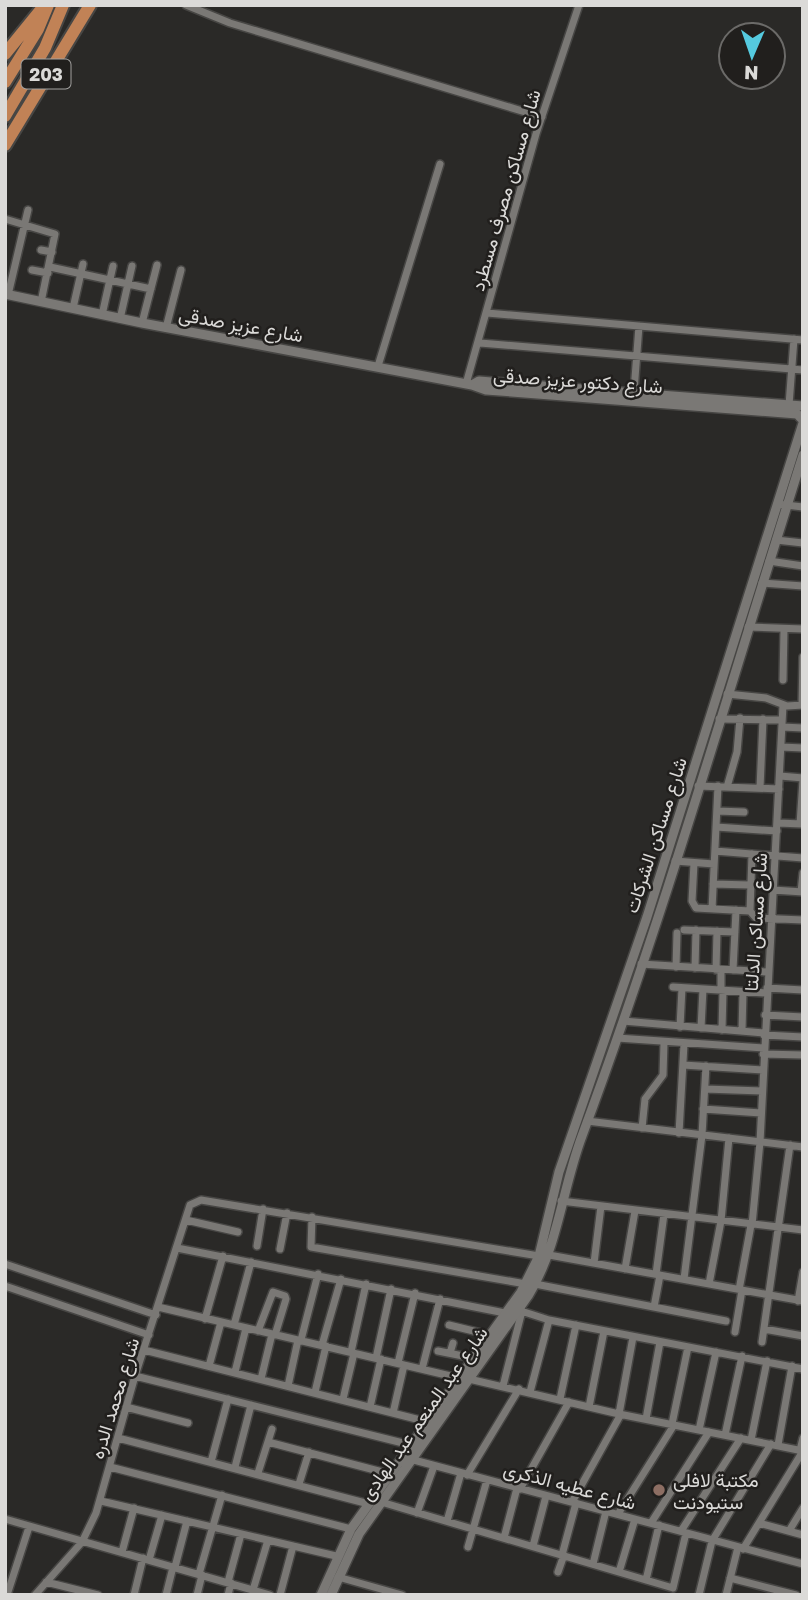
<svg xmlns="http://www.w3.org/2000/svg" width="808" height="1600" viewBox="0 0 808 1600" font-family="'Golos Text',Vazirmatn,sans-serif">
  <rect width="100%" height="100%" fill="#2a2927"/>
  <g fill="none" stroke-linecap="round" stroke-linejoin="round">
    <g stroke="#474644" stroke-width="10">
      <path id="minor" d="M 186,5 L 230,23 L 542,117
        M 5,219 L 55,234 L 41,302
        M 41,250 L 52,252
        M 50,267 L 151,289
        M 32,270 L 48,273
        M 8,295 L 28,210
        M 73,308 L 83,264
        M 487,313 L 803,340
        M 102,315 L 113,266
        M 120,319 L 132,266
        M 142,323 L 157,265
        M 166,328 L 181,270
        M 480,343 L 803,370
        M 378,366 L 440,164
        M 466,384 L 536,134 L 579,5
        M 634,391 L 639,326
        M 789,405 L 794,339
        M 777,504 L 803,507
        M 776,540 L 803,543
        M 769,561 L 803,566
        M 762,583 L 803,586
        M 748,627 L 803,629
        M 783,680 L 784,629
        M 727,694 L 766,698 L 787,706 L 803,705
        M 802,705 L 803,657
        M 719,719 L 782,720
        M 782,727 L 803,728
        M 781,747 L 803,748
        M 780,776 L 803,778
        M 698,786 L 779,789
        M 727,787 L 737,752 L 740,718
        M 760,788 L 763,719
        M 717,811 L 744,812
        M 778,823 L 802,824
        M 800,824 L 803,780
        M 716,827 L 777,831
        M 715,851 L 803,858
        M 675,861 L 714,864
        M 694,863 L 692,901 L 696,908 L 750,911
        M 713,884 L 750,885
        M 773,890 L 803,892
        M 801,892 L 803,873
        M 712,909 L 718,786
        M 750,911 L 756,918 L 803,920
        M 750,911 L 752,854
        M 684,930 L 735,932
        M 641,964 L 767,972
        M 676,967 L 677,933
        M 695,968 L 696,930
        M 716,970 L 717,931
        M 733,970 L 736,910
        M 673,987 L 766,993
        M 767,988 L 803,990
        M 721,990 L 721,970
        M 765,1015 L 803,1017
        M 623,1021 L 764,1033
        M 680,1027 L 682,988
        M 701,1028 L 703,989
        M 722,1030 L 723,991
        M 742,1031 L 743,992
        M 764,1035 L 803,1037
        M 617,1038 L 764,1048
        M 763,1054 L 803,1055
        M 683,1065 L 763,1070
        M 705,1089 L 762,1091
        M 703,1109 L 761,1113
        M 587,1121 L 803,1147
        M 642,1128 L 645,1099 L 663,1075 L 664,1043
        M 679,1133 L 684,1044
        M 561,1201 L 803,1230
        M 312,1217 L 311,1247 L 526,1284
        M 186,1220 L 238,1232
        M 752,1225 L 760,1142 L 783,705
        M 257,1246 L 263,1209
        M 177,1248 L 505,1313
        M 280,1249 L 287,1213
        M 549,1255 L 803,1301
        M 594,1263 L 601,1206
        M 5,1264 L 156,1315
        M 625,1269 L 635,1211
        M 656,1274 L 664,1214
        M 684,1279 L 702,1135 L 706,1066
        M 535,1284 L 726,1321
        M 709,1284 L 721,1221 L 729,1138
        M 5,1286 L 149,1335
        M 739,1290 L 751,1225
        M 798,1301 L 803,1272
        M 158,1307 L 459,1378
        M 654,1307 L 660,1275
        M 518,1310 L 549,1320 L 803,1369
        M 205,1319 L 223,1256
        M 234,1325 L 251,1262
        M 449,1325 L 490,1335
        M 764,1329 L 803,1336
        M 258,1331 L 273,1292 L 285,1296 L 286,1299 L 275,1335
        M 735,1332 L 742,1290
        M 301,1340 L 318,1274
        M 762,1342 L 790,1145
        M 322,1345 L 341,1279
        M 144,1350 L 428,1422
        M 438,1351 L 473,1358
        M 351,1352 L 366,1284
        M 450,1353 L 453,1343
        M 376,1358 L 391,1289
        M 398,1363 L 415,1293
        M 209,1366 L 221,1322
        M 422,1369 L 440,1299
        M 235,1372 L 246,1328
        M 135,1376 L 411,1445
        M 261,1379 L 272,1334
        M 469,1379 L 619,1414 L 803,1451
        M 288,1386 L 298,1340
        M 503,1386 L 522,1311
        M 315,1392 L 326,1346
        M 530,1392 L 549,1320
        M 343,1399 L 354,1353
        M 560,1399 L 576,1325
        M 126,1407 L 188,1423
        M 370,1407 L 381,1359
        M 589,1407 L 604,1331
        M 393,1413 L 404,1365
        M 619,1414 L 633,1337
        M 646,1419 L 660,1342
        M 672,1424 L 688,1347
        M 699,1430 L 716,1352
        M 725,1435 L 742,1356
        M 118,1438 L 369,1504
        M 751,1440 L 767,1361
        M 268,1442 L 390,1474
        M 778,1445 L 792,1366
        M 800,1450 L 803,1438
        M 410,1459 L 803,1564
        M 211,1462 L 228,1399
        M 110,1467 L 351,1529
        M 235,1467 L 251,1405
        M 258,1473 L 272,1429
        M 467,1475 L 519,1389
        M 299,1484 L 309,1452
        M 520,1489 L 569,1402
        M 101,1501 L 336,1556
        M 381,1502 L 673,1588
        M 572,1502 L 621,1414
        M 417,1513 L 434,1466
        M 618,1514 L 674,1425
        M 5,1519 L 270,1595
        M 447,1521 L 461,1473
        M 651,1523 L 709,1432
        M 759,1523 L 803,1535
        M 681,1531 L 741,1438
        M 789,1531 L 803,1508
        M 504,1538 L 517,1488
        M 533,1546 L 546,1496
        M 468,1547 L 487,1480
        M 743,1549 L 803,1451
        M 122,1552 L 134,1508
        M 562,1555 L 576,1503
        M 149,1560 L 162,1515
        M 593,1564 L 606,1511
        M 175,1567 L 187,1521
        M 558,1572 L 564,1555
        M 619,1572 L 635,1519
        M 199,1574 L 222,1495
        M 338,1577 L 402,1595
        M 730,1578 L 796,1595
        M 646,1580 L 659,1525
        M 46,1582 L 98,1595
        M 228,1582 L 241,1534
        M 673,1588 L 686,1533
        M 253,1590 L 268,1540
        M 7,1595 L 29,1527
        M 35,1595 L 82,1542 L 96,1513 L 135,1376 L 190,1205 L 201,1200 L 539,1256
        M 134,1595 L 143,1558
        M 166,1595 L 173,1567
        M 197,1595 L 202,1575
        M 228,1595 L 231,1583
        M 280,1595 L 293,1546
        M 699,1595 L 712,1541 L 771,1444
        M 726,1595 L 738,1547"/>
    </g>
    <g stroke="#474644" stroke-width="12">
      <path id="tertiary" d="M 5,294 L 142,323 L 472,385 L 486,390 L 797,414 L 803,420
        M 472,385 L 479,381 L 803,406
        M 321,1595 L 351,1529 L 521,1292 L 539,1256 L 559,1172 L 647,917 L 803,423
        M 331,1595 L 359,1534 L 528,1296 C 558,1248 562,1189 582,1136 C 665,913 731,682 803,455"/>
    </g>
    <g stroke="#474644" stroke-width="16">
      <path id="primary" d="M 5,54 L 44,6
        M 5,82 L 38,29 L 48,5
        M 5,116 L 45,48 L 63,5
        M 5,145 L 90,5"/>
    </g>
    <use href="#minor" stroke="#7a7875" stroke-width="7"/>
    <use href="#tertiary" stroke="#7a7875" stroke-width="9"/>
    <use href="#primary" stroke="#c18256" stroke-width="12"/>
  </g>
  <circle fill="#8d6e63" stroke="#211f1d" stroke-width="2.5" cx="659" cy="1490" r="7"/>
  <g text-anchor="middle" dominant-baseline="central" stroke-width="5" stroke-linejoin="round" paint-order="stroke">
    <rect fill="#211f1d" stroke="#a3a2a0" stroke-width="2" x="21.5" y="59.5" width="49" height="29" rx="5"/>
    <g font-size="18" font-weight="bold" fill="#dbdad8">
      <text x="46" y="74">203</text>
    </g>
    <g font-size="19" fill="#dbdad8" stroke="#211f1d">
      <text transform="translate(505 190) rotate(-74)">شارع مساكن مصرف مسطرد</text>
      <text transform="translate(241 324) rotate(10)">شارع عزيز صدقى</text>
      <text transform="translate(578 380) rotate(4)">شارع دكتور عزيز صدقى</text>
      <text transform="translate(655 835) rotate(-72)">شارع مساكن الشركات</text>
      <text transform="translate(755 922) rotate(-86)">شارع مساكن الدلتا</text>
      <text transform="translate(114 1398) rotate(-73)">شارع محمد الدره</text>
      <text transform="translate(423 1413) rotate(-55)">شارع عبد المنعم عبد الهادى</text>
      <text transform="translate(570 1485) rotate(15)">شارع عطيه الذكرى</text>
    </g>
    <g font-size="19" fill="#dbdad8" stroke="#211f1d" text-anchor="start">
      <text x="673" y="1479">مكتبة لافلى<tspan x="673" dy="22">ستيودنت</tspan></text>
    </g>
  </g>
  <rect width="808" height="1600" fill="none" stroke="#dbdad8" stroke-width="14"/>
  <g transform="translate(752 56) rotate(182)"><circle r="33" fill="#211f1d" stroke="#6b6a68" stroke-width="2"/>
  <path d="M0-5L12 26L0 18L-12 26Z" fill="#55cadf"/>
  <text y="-10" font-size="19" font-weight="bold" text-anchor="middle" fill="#dbdad8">N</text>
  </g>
</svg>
